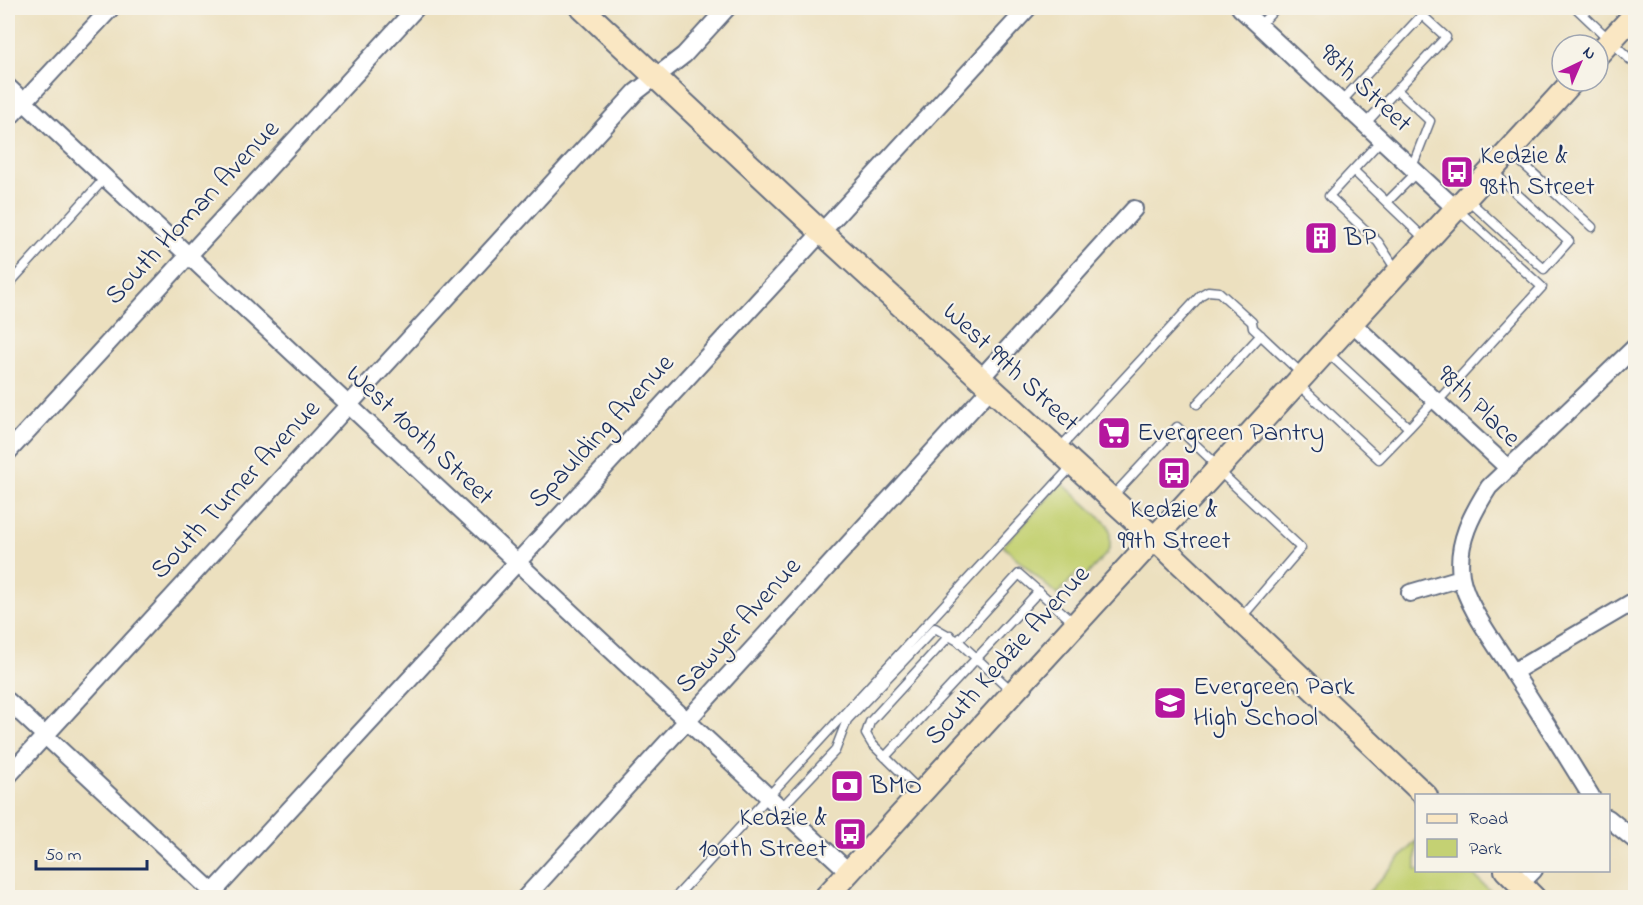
<svg xmlns="http://www.w3.org/2000/svg" width="1643" height="905" viewBox="0 0 1643 905" font-family="'Indie Flower',sans-serif">
  <rect width="100%" height="100%" fill="#f7f3e8"/>
  <filter id="ink" filterUnits="userSpaceOnUse"><feTurbulence type="fractalNoise" baseFrequency=".0167" numOctaves="2"/><feDisplacementMap in="SourceGraphic" scale="12" xChannelSelector="R" yChannelSelector="G"/><feConvolveMatrix kernelMatrix="1 2 1 2 8 2 1 2 1" color-interpolation-filters="sRGB"/></filter>
  <filter id="wash" filterUnits="userSpaceOnUse"><feTurbulence type="fractalNoise" baseFrequency=".008" numOctaves="4" result="noise"/><feDisplacementMap in="SourceGraphic" scale="24" xChannelSelector="R" yChannelSelector="G"/><feGaussianBlur stdDeviation="1.35" result="paint"/><feColorMatrix in="noise" values="0 0 0 0 0 0 0 0 0 0 0 0 0 0 0 0 0 1.4 0 .05"/><feComposite in="paint" operator="in"/></filter>
  <g filter="url(#wash)">
    <rect width="100%" height="100%" fill="#ece0bf"/>
    <path fill="#c4d173" stroke="#708068" stroke-width="1.5" d="M 1062,483 L 1108,525 L 1110,532 L 1110,546 L 1107,553 L 1085,577 L 1078,572 L 1057,595 L 1003,546 Z
      M 1416,841 L 1416,870 L 1469,871 L 1497,897 L 1364,897 Z"/>
  </g>
  <g filter="url(#ink)">
    <g fill="none" stroke-linecap="round" stroke-linejoin="round">
      <g stroke="#646d80" stroke-width="11">
        <path id="lane" d="M 1576,8 L 1636,65
          M 1260,25 L 1276,8
          M 1397,90 L 1430,121 L 1412,167
          M 1341,102 L 1422,15 L 1446,37 L 1365,124
          M 1382,139 L 1329,196 L 1378,242 L 1397,271
          M 1509,151 L 1592,227
          M 1353,170 L 1426,240
          M 1466,198 L 1544,269 L 1569,241 L 1493,172
          M 1387,202 L 1417,172
          M 8,285 L 105,178
          M 1298,384 L 1379,459 L 1409,428 L 1326,351
          M 1437,402 L 1542,287 L 1458,210
          M 1197,404 L 1261,335
          M 1409,428 L 1435,400
          M 1058,450 L 1201,295 L 1208,291 L 1219,292 L 1252,322 L 1253,328 L 1302,374
          M 1218,470 L 1301,548 L 1241,618
          M 1111,498 L 1177,427 L 1219,467
          M 958,641 L 1019,574 L 1074,623
          M 885,757 L 1039,591
          M 920,791 L 872,744 L 866,734 L 870,722 L 950,635
          M 781,808 L 835,751 L 847,720 L 935,628 L 958,641 L 1013,692
          M 675,898 L 1073,465"/>
      </g>
      <g stroke="#646d80" stroke-width="20">
        <path id="street" d="M 1240,8 L 1456,209
          M 8,87 L 849,872
          M 8,119 L 111,8
          M 1352,323 L 1508,468
          M 980,379 L 1134,209
          M 8,452 L 416,8
          M 1410,593 L 1461,578
          M 1513,672 L 1636,600
          M 8,701 L 219,898
          M 8,776 L 636,92 L 684,55 L 727,8
          M 1591,796 C 1565,754 1540,713 1513,672 C 1497,646 1466,606 1461,576 C 1456,543 1472,514 1489,487 L 1636,346
          M 1608,818 L 1636,841
          M 1520,884 L 1534,870
          M 208,898 L 1028,8
          M 525,898 L 990,389"/>
      </g>
      <g stroke="#646d80" stroke-width="26">
        <path id="secondary" d="M 582,8 L 821,232 L 1154,538 L 1426,796
          M 1598,54 L 1636,13
          M 1506,870 L 1534,898
          M 825,898 L 1573,81"/>
      </g>
      <use href="#lane" stroke="#fff" stroke-width="8"/>
      <use href="#street" stroke="#fff" stroke-width="16"/>
      <use href="#secondary" stroke="#fae7c3" stroke-width="22"/>
    </g>
  </g>
  <defs>
    <g id="bus-square" transform="scale(1.725)"><rect x="-9" y="-9" width="18" height="18" rx="4" fill="#b5179e" stroke="#f7f3e8"/><path d="M-5-6H5V4H4V6H2V4H-2V6H-4V4H-5ZM-3.5-4V0h7V-4ZM-3.5 1.2v1.5H-2V1.2ZM2 1.2v1.5H3.5V1.2Z" fill="#fff"/></g>
    <g id="building-square" transform="scale(1.725)"><rect x="-9" y="-9" width="18" height="18" rx="4" fill="#b5179e" stroke="#f7f3e8"/><path d="M-4-6H4V6H1V3H-1V6H-4ZM-2.5-4.3h1.7v1.8h-1.7ZM.8-4.3h1.7v1.8H.8ZM-2.5-1h1.7V.8h-1.7ZM.8-1h1.7V.8H.8Z" fill="#fff"/></g>
    <g id="supermarket-square" transform="scale(1.725)"><rect x="-9" y="-9" width="18" height="18" rx="4" fill="#b5179e" stroke="#f7f3e8"/><path d="M-6-5.5h2.5l.6 2H6L4.5 2H-2.5L-4.4-4H-6ZM-1.5 3.2a1.3 1.3 0 1 0 .1 0ZM3 3.2a1.3 1.3 0 1 0 .1 0Z" fill="#fff"/></g>
    <g id="school-square" transform="scale(1.725)"><rect x="-9" y="-9" width="18" height="18" rx="4" fill="#b5179e" stroke="#f7f3e8"/><path d="M0-5L7-2L0 1L-7-2ZM-4 1L0 2.5L4 1V4Q0 6-4 4Z" fill="#fff"/></g>
    <g id="bank-square" transform="scale(1.725)"><rect x="-9" y="-9" width="18" height="18" rx="4" fill="#b5179e" stroke="#f7f3e8"/><path d="M-6-4H6V4H-6ZM0-2.3a2.3 2.3 0 1 0 0 4.6a2.3 2.3 0 1 0 0-4.6Z" fill="#fff"/></g>
  </defs>
  <g fill-rule="evenodd">
    <use href="#bus-square" x="1457" y="172"/>
    <use href="#building-square" x="1321" y="238"/>
    <use href="#supermarket-square" x="1114" y="433"/>
    <use href="#bus-square" x="1174" y="473"/>
    <use href="#school-square" x="1170" y="703"/>
    <use href="#bank-square" x="847" y="786"/>
    <use href="#bus-square" x="850" y="834"/>
  </g>
  <g text-anchor="middle" dominant-baseline="central" stroke-width="4.5" stroke-linejoin="round" paint-order="stroke">
    <g font-size="27" fill="#1b2f5e" stroke="#f7f3e8">
      <text transform="translate(1365 89) rotate(43)">98th Street</text>
      <text transform="translate(193 213) rotate(-47)">South Homan Avenue</text>
      <text transform="translate(1010 368) rotate(43)">West 99th Street</text>
      <text transform="translate(1478 407) rotate(44)">98th Place</text>
      <text transform="translate(602 432) rotate(-47)">Spaulding Avenue</text>
      <text transform="translate(419 436) rotate(43)">West 100th Street</text>
      <text transform="translate(236 490) rotate(-47)">South Turner Avenue</text>
      <text transform="translate(739 626) rotate(-48)">Sawyer Avenue</text>
      <text transform="translate(1008 656) rotate(-48)">South Kedzie Avenue</text>
    </g>
    <g font-size="27" fill="#1b2f5e" stroke="#f7f3e8" text-anchor="start">
      <text x="1480" y="156">Kedzie &amp;<tspan x="1480" dy="31">98th Street</tspan></text>
      <text x="1344" y="238">BP</text>
      <text x="1137" y="433">Evergreen Pantry</text>
      <text x="1174" y="510" text-anchor="middle">Kedzie &amp;<tspan x="1174" dy="31">99th Street</tspan></text>
      <text x="1193" y="687">Evergreen Park<tspan x="1193" dy="31">High School</tspan></text>
      <text x="870" y="786">BMO</text>
      <text x="827" y="818" text-anchor="end">Kedzie &amp;<tspan x="827" dy="31">100th Street</tspan></text>
    </g>
  </g>
  <rect width="1643" height="905" fill="none" stroke="#f7f3e8" stroke-width="30"/>
  <rect x="1415" y="794" width="195" height="78" fill="#f7f3e8" stroke="#9fa5b1" stroke-width="1.5"/>
  <rect x="1427" y="814" width="30" height="9" fill="#fae7c3" stroke="#9fa5b1" stroke-width="1.5"/>
  <text x="1469" y="824" font-size="18" fill="#1b2f5e">Road</text>
  <rect x="1427" y="839" width="30" height="18" fill="#c4d173" stroke="#9fa5b1" stroke-width="1.5"/>
  <text x="1469" y="854" font-size="18" fill="#1b2f5e">Park</text>
  <g transform="translate(1580 63) rotate(44)"><circle r="28" fill="#f7f3e8" stroke="#9fa5b1" stroke-width="1.5"/>
  <path d="M0-4.5L10 22L0 15L-10 22Z" fill="#b5179e"/>
  <text y="-9" font-size="16" font-weight="bold" text-anchor="middle" fill="#1b2f5e">N</text>
  </g>
  <path d="M36 860v9h111v-9" fill="none" stroke="#1b2f5e" stroke-width="3"/>
  <text x="45" y="860" font-size="18" fill="#1b2f5e" stroke="#f7f3e8" stroke-width="4.5" paint-order="stroke">50 m</text>
</svg>
